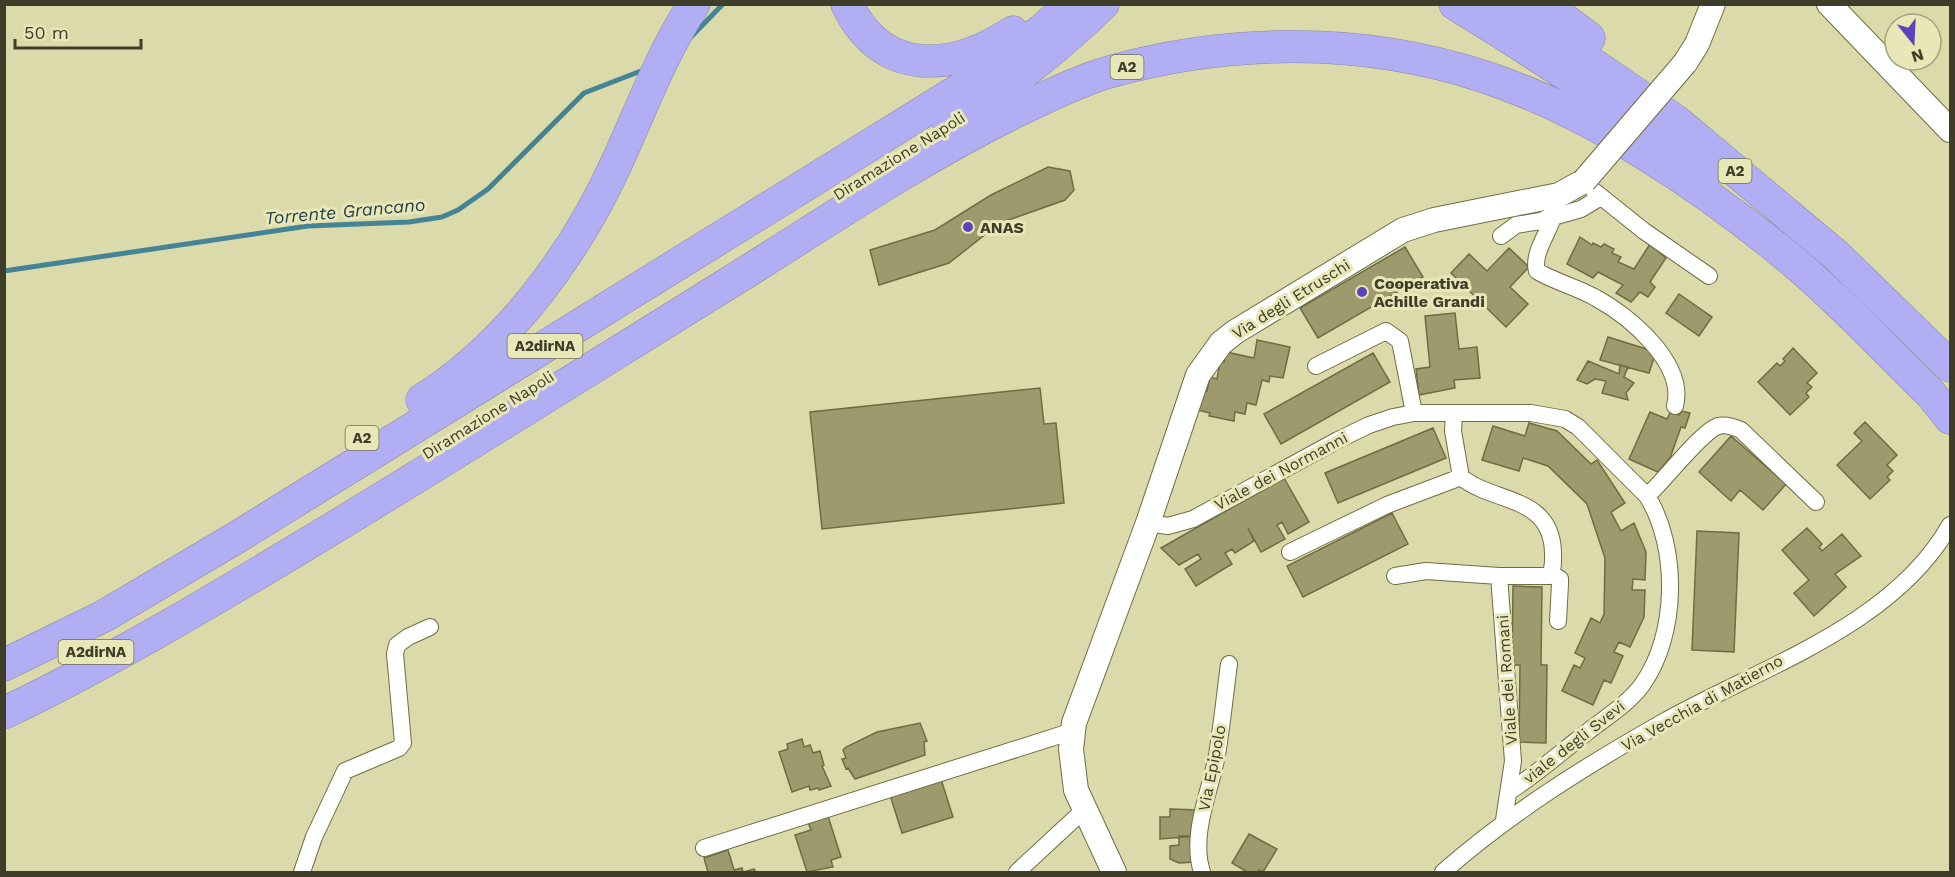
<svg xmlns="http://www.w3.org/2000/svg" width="1955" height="877" viewBox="0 0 1955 877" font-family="'Work Sans',sans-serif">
  <rect width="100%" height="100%" fill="#dbdaaa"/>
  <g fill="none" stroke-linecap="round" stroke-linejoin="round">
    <path stroke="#458396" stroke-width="5" d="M 688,40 L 723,4
      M 4,271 L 308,226 L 409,222 L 442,217 L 458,210 L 488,189 L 584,93 L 646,69"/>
  </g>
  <path fill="#9d9b6e" stroke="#6e6d41" stroke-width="1.5" d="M 1048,167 L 1070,171 L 1074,190 L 1065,200 L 1000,223 L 949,263 L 879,285 L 870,250 L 935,230 L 991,195 Z
    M 1580,237 L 1592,245 L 1593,243 L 1601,247 L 1604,244 L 1614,249 L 1612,253 L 1621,257 L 1618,262 L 1634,269 L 1650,244 L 1666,258 L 1650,282 L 1655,287 L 1648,297 L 1640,292 L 1631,302 L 1616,293 L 1623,285 L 1598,272 L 1593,278 L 1567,264 Z
    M 1405,247 L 1423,277 L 1318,338 L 1300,308 Z
    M 1509,248 L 1529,267 L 1510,287 L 1528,304 L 1506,327 L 1451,273 L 1469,254 L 1487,271 Z
    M 1679,294 L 1712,317 L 1699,336 L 1666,313 Z
    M 1455,313 L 1459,349 L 1477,347 L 1480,378 L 1454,380 L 1455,388 L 1419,395 L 1416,369 L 1430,367 L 1425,316 Z
    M 1608,337 L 1656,352 L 1649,373 L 1600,360 Z
    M 1257,340 L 1290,347 L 1283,378 L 1270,376 L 1269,382 L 1262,380 L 1256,405 L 1247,403 L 1245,414 L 1235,412 L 1234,421 L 1209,416 L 1210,413 L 1197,410 L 1202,389 L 1207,391 L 1210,377 L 1217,379 L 1220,362 L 1224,362 L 1226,352 L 1254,358 Z
    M 1793,348 L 1817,373 L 1807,383 L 1812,387 L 1806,393 L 1809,397 L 1790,415 L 1758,382 L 1777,363 L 1780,366 L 1785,361 L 1783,359 Z
    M 1373,353 L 1390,382 L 1281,444 L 1264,414 Z
    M 1588,361 L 1619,374 L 1620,365 L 1628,367 L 1624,377 L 1634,383 L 1626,393 L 1628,400 L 1602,393 L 1606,381 L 1595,379 L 1587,384 L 1577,380 Z
    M 1040,388 L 1044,424 L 1056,423 L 1064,503 L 822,529 L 810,412 Z
    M 1671,411 L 1679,415 L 1682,411 L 1690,413 L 1685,428 L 1681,427 L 1670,458 L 1658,472 L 1629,459 L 1650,412 L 1667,419 Z
    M 1865,422 L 1897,455 L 1887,465 L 1893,471 L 1887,477 L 1890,480 L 1870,499 L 1837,465 L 1862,441 L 1854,433 Z
    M 1529,423 L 1557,431 L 1591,464 L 1597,460 L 1625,503 L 1611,512 L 1621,531 L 1634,523 L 1646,552 L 1645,580 L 1633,579 L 1632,590 L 1645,590 L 1644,617 L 1630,647 L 1619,642 L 1614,652 L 1623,656 L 1611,683 L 1604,680 L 1593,705 L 1562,691 L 1574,665 L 1580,668 L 1585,658 L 1575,653 L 1591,618 L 1600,623 L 1604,614 L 1605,558 L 1587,504 L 1548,466 L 1523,458 L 1519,471 L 1482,460 L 1493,426 L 1525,436 Z
    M 1433,428 L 1446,458 L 1338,503 L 1325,473 Z
    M 1731,436 L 1786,484 L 1763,510 L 1740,490 L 1731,501 L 1699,472 Z
    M 1284,478 L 1309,522 L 1288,534 L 1282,522 L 1277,525 L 1285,539 L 1261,552 L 1248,528 L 1254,541 L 1235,553 L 1232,549 L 1225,553 L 1232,564 L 1196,586 L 1185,569 L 1201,559 L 1198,554 L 1179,565 L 1161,548 Z
    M 1392,513 L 1408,544 L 1303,597 L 1287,566 Z
    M 1807,528 L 1822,544 L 1819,547 L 1822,551 L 1842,534 L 1861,556 L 1835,574 L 1846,587 L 1814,616 L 1794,593 L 1809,580 L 1782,550 Z
    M 1697,531 L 1739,533 L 1734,652 L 1692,650 Z
    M 1513,586 L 1542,587 L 1541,665 L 1547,665 L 1546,743 L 1519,742 L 1520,665 L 1512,665 Z
    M 920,723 L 927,741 L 924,742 L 925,755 L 855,779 L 848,768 L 846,769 L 842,759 L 846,758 L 843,750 L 846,747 L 877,732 Z
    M 802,739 L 804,747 L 810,745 L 813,753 L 820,751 L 824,765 L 822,766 L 831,786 L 819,790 L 818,788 L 810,790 L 809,786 L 792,792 L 779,752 L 788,749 L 787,744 Z
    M 940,776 L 953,817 L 902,833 L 889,792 Z
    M 1170,809 L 1198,810 L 1197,836 L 1160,839 L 1160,817 L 1170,817 Z
    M 828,816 L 841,857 L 831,860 L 833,867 L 807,872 L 795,835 L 811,830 L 808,822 Z
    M 1249,834 L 1277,849 L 1263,872 L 1259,870 L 1258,872 L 1247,872 L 1232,863 Z
    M 1179,836 L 1197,836 L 1195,862 L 1179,863 L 1170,859 L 1170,846 L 1179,845 Z
    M 728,850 L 734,870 L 742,868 L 743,872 L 754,869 L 756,872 L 708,872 L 704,858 Z"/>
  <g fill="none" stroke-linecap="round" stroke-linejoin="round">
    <g stroke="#6f6d42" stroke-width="18">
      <path id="minor" d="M 1594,191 L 1644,231 L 1709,276
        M 1601,197 L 1581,209 L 1553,217 C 1548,234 1532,254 1537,271 C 1555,282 1577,287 1596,298 C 1629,316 1686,363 1675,406
        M 1501,236 L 1516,225 L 1541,221 L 1558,212
        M 1316,366 L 1386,331 L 1400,341 L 1414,413
        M 1454,413 L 1453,431 L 1461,477 C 1494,504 1552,495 1553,553 C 1553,561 1554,569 1549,576 L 1499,576 L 1513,761 L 1504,820
        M 1647,496 C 1664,481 1701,432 1718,426 C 1725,424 1734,427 1741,430 L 1816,502
        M 1148,523 L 1168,526 L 1193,519 L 1338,440 L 1369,425 L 1393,417 L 1414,413 L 1531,413 L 1565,419 L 1578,427 L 1647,496 C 1679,547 1678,635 1642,685 C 1627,705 1606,717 1586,733 C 1561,752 1537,774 1510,791
        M 1290,552 L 1387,505 L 1461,477
        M 1552,574 L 1560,579 L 1560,584 L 1558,621
        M 1395,576 L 1426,571 L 1499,576
        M 704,848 L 1073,731
        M 302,872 L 314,837 L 345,771 L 399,748 L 403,743 L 395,654 L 397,645 L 408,637 L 430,627
        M 1017,872 L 1085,809
        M 1202,872 C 1190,835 1210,792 1217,755 C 1222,725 1225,694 1229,664
        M 1443,872 C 1510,813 1587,765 1665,721 C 1761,667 1893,626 1950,525"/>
    </g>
    <g stroke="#6f6d42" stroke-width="26">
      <path id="secondary" d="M 1829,4 L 1950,130
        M 1685,63 L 1697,44 L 1713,4
        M 1114,872 L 1076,790 L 1071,749 L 1074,723 L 1148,523 L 1198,375 L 1221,343 L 1235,332 L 1403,230 L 1434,220 L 1559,195 L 1584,181"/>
    </g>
    <g stroke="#8986ad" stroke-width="33">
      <path id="motorway" d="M 847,4 C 883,79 953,71 1013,32
        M 1455,4 C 1541,57 1625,111 1706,173
        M 1498,4 L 1555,38 L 1676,121 L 1837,256 L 1950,366
        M 1544,4 L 1589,38
        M 949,126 C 1004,90 1055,51 1103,4
        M 422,400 C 509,345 576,253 618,160 C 642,107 662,53 694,4
        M 4,665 L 104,616 L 239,536 L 978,78 L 1042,30 L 1071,4
        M 4,713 C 108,663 207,604 305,545 C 451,457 595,366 740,276 C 831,219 921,158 1017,111 C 1047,97 1078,81 1109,72 C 1229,38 1363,37 1482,76 C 1591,111 1708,190 1795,263 C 1843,303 1886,351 1931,394 L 1950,418"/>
    </g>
    <use href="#minor" stroke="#fff" stroke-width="16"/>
    <use href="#secondary" stroke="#fff" stroke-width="24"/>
    <use href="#motorway" stroke="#b2aef3" stroke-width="32"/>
    <g stroke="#6f6d42" stroke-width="26" stroke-linecap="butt">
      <path id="secondary-bridge" d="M 1584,181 L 1685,63"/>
    </g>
    <use href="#secondary-bridge" stroke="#fff" stroke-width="24"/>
  </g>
  <g fill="#5b43bb" stroke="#e8e7b7" stroke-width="2">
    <circle cx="968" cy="227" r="6"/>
    <circle cx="1362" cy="292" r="6"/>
  </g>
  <g text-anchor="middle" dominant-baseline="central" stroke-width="6" stroke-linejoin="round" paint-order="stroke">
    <g fill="#e8e7b7" stroke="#717054" stroke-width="1.5">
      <rect x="1110.5" y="55" width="33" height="24" rx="4.5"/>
      <rect x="1718.5" y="159" width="33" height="24" rx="4.5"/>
      <rect x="507.5" y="334" width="75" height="24" rx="4.5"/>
      <rect x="345.5" y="426" width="33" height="24" rx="4.5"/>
      <rect x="58.5" y="640" width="75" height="24" rx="4.5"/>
    </g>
    <g font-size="15" font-weight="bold" fill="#3e3d2a">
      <text x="1127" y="67">A2</text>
      <text x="1735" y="171">A2</text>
      <text x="545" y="346">A2dirNA</text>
      <text x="362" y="438">A2</text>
      <text x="96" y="652">A2dirNA</text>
    </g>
    <g font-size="16" fill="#3e3d2a" stroke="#e8e7b7">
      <text transform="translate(899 156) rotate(-32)">Diramazione Napoli</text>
      <text transform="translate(1291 299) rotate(-32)">Via degli Etruschi</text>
      <text transform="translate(488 415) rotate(-32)">Diramazione Napoli</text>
      <text transform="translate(1281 471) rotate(-28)">Viale dei Normanni</text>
      <text transform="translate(1507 680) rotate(-94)">Viale dei Romani</text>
      <text transform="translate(1702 703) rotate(-29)">Via Vecchia di Matierno</text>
      <text transform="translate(1574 742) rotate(-38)">viale degli Svevi</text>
      <text transform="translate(1212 768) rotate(-79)">Via Epipolo</text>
    </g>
    <g font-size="16" font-weight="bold" fill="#3e3d2a" stroke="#e8e7b7" text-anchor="start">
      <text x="980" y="227">ANAS</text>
      <text x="1374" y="283">Cooperativa<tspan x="1374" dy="18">Achille Grandi</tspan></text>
    </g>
    <g font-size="18" font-style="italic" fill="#243f4b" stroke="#e8e7b7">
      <text transform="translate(345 211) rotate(-5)">Torrente Grancano</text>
    </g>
  </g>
  <rect width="1955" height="877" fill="none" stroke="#3e3d2a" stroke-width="12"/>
  <g transform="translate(1913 42) rotate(162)"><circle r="28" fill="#e8e7b7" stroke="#a4a37f" stroke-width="1.5"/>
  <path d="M0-4.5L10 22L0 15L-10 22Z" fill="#5b43bb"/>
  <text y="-9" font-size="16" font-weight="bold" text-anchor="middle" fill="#3e3d2a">N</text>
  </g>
  <path d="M15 39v9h126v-9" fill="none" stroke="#3e3d2a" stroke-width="3"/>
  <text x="24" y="39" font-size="18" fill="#3e3d2a" stroke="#e8e7b7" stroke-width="4.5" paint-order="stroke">50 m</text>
</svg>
